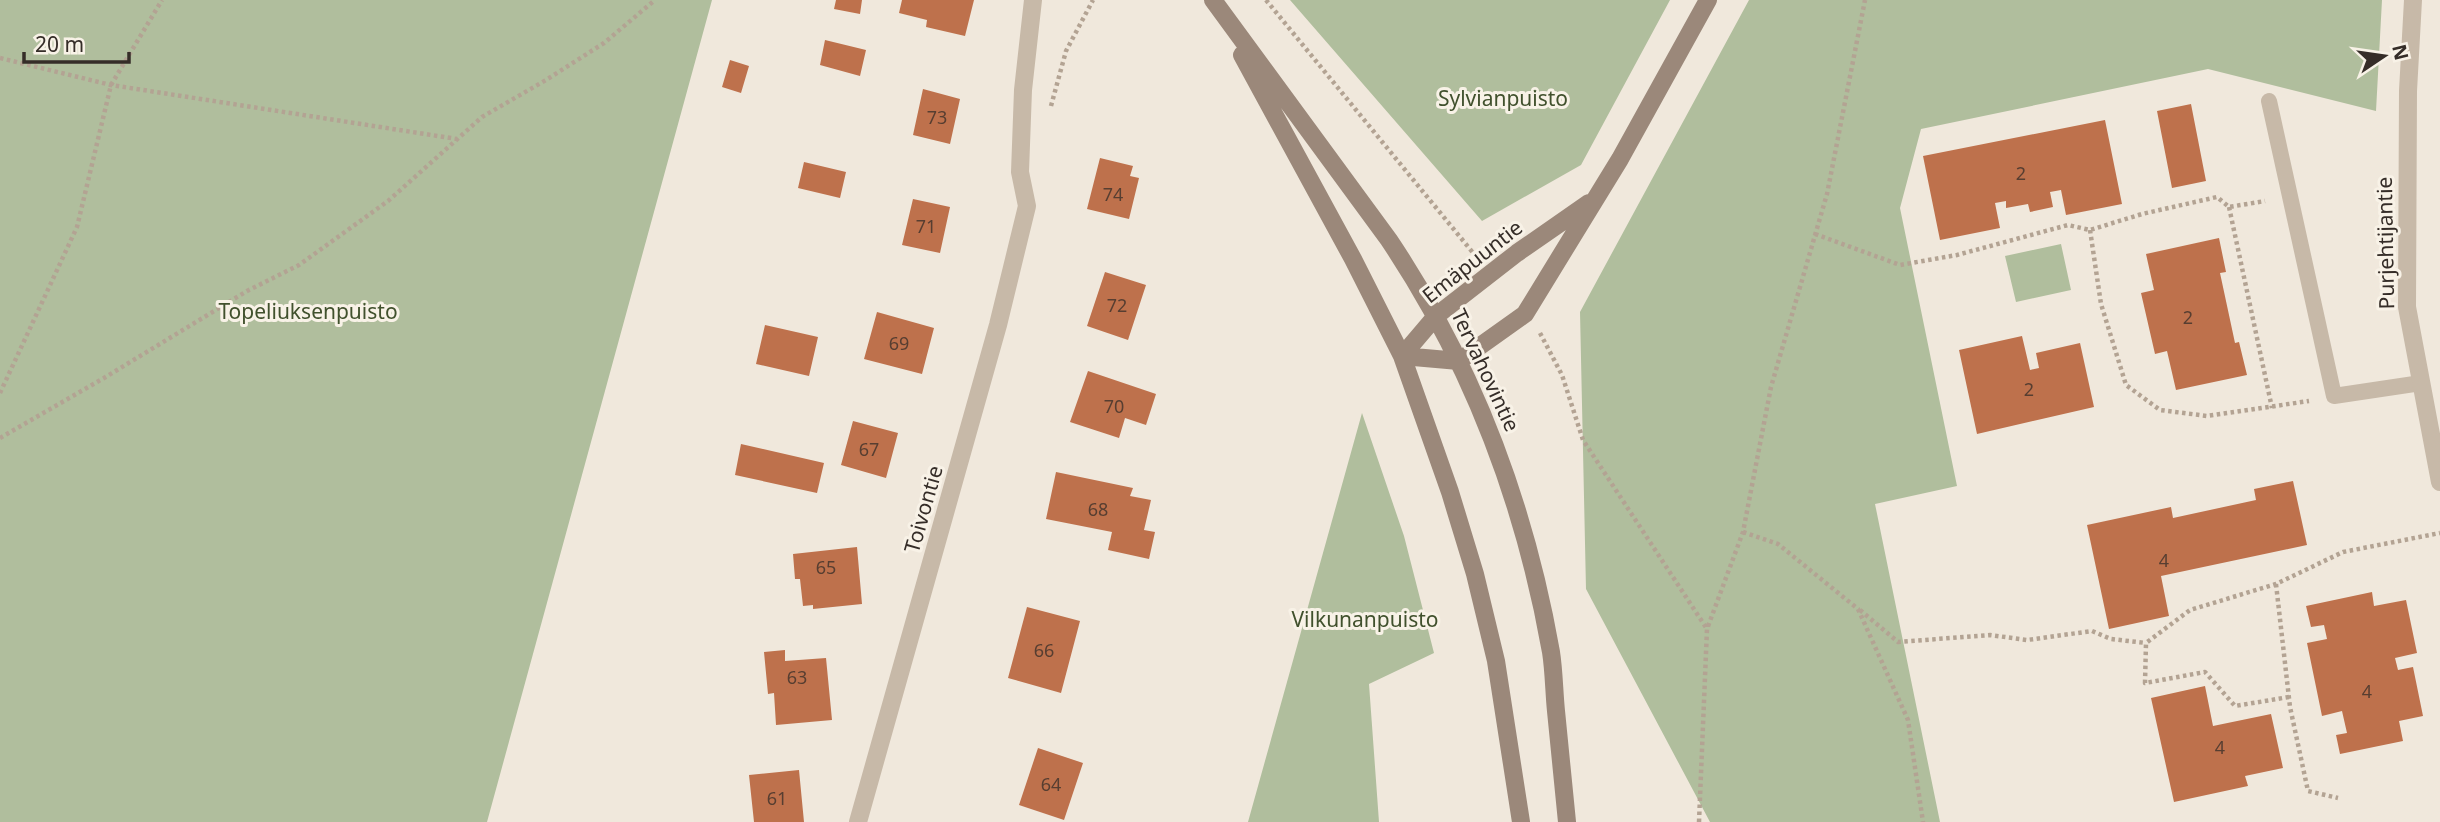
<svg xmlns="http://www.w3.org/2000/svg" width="2440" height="822" viewBox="0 0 2440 822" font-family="'Noto Sans',sans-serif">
  <rect width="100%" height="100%" fill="#f0e8dc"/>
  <path fill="#b0be9d" d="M 0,0 L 712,0 L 487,822 L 0,822 Z
    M 1290,0 L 1670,0 L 1581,165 L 1482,221 Z
    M 1749,0 L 2382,0 L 2376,111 L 2208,69 L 1921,129 L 1900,208 L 1957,486 L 1875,504 L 1940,822 L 1710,822 L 1586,589 L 1580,312 Z
    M 2061,244 L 2071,290 L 2016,302 L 2005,256 Z
    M 1362,413 L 1404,536 L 1434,653 L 1369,684 L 1379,822 L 1248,822 Z"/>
  <path fill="#be714c" d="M 836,0 L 862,0 L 860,14 L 834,9 Z
    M 902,0 L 974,0 L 965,36 L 926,27 L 927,20 L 899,13 Z
    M 825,40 L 866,50 L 860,76 L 820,65 Z
    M 730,60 L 749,66 L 741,93 L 722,87 Z
    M 923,89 L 960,99 L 950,144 L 913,135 Z
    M 2191,104 L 2206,181 L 2172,188 L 2157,111 Z
    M 2105,120 L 2122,204 L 2066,215 L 2061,190 L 2050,192 L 2053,207 L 2030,212 L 2028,204 L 2006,208 L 2006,201 L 1995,203 L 2000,228 L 1940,240 L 1923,156 Z
    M 1100,158 L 1133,166 L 1130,176 L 1139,178 L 1129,219 L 1087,209 Z
    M 804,162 L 846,172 L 840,198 L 798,188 Z
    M 913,199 L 950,207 L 940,253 L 902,245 Z
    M 2219,238 L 2226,272 L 2220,273 L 2235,343 L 2239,342 L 2247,375 L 2176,390 L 2167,351 L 2155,354 L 2141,293 L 2154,290 L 2146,254 Z
    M 1105,272 L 1146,285 L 1128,340 L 1087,326 Z
    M 877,312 L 934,328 L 922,374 L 864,359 Z
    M 765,325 L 818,337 L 809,376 L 756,364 Z
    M 2022,336 L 2030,370 L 2039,368 L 2036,353 L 2080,343 L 2094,407 L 1977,434 L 1959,350 Z
    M 1088,371 L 1156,394 L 1146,425 L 1125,418 L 1119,438 L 1070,422 Z
    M 853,421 L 898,433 L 886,478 L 841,465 Z
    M 741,444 L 824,463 L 817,493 L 735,475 Z
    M 1056,472 L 1133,488 L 1130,496 L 1151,500 L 1144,530 L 1155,532 L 1149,559 L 1108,550 L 1112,532 L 1046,519 Z
    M 2293,481 L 2307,545 L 2161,576 L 2169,616 L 2109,629 L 2087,525 L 2171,507 L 2173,518 L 2256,500 L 2254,489 Z
    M 857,547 L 862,604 L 813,609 L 813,605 L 803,606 L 800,579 L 795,579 L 793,554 Z
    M 2372,592 L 2374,606 L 2406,600 L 2417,653 L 2395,658 L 2398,670 L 2413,667 L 2423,716 L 2399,721 L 2403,741 L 2340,754 L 2336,735 L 2347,733 L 2342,711 L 2322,716 L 2307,643 L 2327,639 L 2324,625 L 2311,627 L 2306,606 Z
    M 1027,607 L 1080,621 L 1061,693 L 1008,678 Z
    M 785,650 L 785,661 L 826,658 L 832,720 L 776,725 L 774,693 L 768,694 L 764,652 Z
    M 2205,686 L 2213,726 L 2271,714 L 2283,768 L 2245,776 L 2248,786 L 2174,802 L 2151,698 Z
    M 1038,748 L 1083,763 L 1064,820 L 1019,805 Z
    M 799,770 L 804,822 L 754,822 L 749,775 Z"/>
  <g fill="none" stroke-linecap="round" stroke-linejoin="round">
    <path stroke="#b3a393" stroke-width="4.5" stroke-dasharray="3.5 3.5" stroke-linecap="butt" d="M 1266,0 L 1474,254
      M 0,58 L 111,85 L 457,139
      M 1051,106 L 1066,51 L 1093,0
      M 2229,207 L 2272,408
      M 2090,230 L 2101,304 L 2126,385 L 2160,410 L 2207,416 L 2309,401
      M 1815,234 L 1900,265 L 1957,255 L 2068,225 L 2090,230 L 2142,214 L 2217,197 L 2229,207 L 2265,201
      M 1540,333 L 1562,375 L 1583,440 L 1707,629
      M 0,393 L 77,227 L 111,85 L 162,0
      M 0,438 L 104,378 L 247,291 L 299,265 L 388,201 L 482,117 L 546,80 L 604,43 L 655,0
      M 1743,532 L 1778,544 L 1858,609 L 1908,720 L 1923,822
      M 2276,584 L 2290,707 L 2308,791 L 2338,798
      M 1860,610 L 1898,642 L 1990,635 L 2027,640 L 2092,631 L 2111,639 L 2146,643
      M 2289,697 L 2235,706 L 2205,672 L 2145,683 L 2146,643 L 2190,610 L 2276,584 L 2343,552 L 2440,533
      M 1699,822 L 1707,629 L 1743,532 L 1771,387 L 1827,194 L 1865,0"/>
    <path stroke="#c7b9a8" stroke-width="16" d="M 2269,101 L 2334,396 L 2421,383"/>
    <path stroke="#c7b9a8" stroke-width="18" d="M 2413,0 L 2408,91 L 2407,307 L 2440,482
      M 858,822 L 998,325 L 1027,206 L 1020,172 L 1023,90 L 1033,0"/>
    <path stroke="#9b887a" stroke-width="18" d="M 1213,0 L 1389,240 C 1472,364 1525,505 1551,652 C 1554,671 1554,691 1556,711 C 1560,748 1563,785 1567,822
      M 1242,55 L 1353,259 L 1402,356 L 1450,492 L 1475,574 L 1496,661 L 1521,822
      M 1402,356 L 1459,361 L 1525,314 L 1620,159 L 1708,0
      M 1402,356 L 1436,316 L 1517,253 L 1589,203"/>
  </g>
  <g text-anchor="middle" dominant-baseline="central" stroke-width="6" stroke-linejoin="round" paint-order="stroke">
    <g font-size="18" fill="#573e31">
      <text x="937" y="117">73</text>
      <text x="2021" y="173">2</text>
      <text x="1113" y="194">74</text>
      <text x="926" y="226">71</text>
      <text x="1117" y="305">72</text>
      <text x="2188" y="317">2</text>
      <text x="899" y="343">69</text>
      <text x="2029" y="389">2</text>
      <text x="1114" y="406">70</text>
      <text x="869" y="449">67</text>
      <text x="1098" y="509">68</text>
      <text x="2164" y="560">4</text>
      <text x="826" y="567">65</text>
      <text x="1044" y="650">66</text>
      <text x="797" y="677">63</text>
      <text x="2367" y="691">4</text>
      <text x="2220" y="747">4</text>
      <text x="1051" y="784">64</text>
      <text x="777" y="798">61</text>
    </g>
    <g font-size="21" fill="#41512d" stroke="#f8f2e7">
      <text x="1503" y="98">Sylvianpuisto</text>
      <text x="308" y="311">Topeliuksenpuisto</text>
      <text x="1365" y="619">Vilkunanpuisto</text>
    </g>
    <g font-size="21" fill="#352d28" stroke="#f8f2e7">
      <text transform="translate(2385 243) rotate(-91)">Purjehtijantie</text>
      <text transform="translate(1472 261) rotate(-38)">Emäpuuntie</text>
      <text transform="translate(1486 370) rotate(65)">Tervahovintie</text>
      <text transform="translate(923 509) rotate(-74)">Toivontie</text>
    </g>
  </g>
  <g transform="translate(2384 56) rotate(77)" stroke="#f8f2e7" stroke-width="5" paint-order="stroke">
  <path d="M0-5L12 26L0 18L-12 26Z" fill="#352d28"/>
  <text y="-10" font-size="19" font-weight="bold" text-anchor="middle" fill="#352d28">N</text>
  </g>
  <path d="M24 52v10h105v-10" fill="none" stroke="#352d28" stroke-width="3.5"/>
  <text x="35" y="52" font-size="21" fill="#352d28" stroke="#f8f2e7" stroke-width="5" paint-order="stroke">20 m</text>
</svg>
